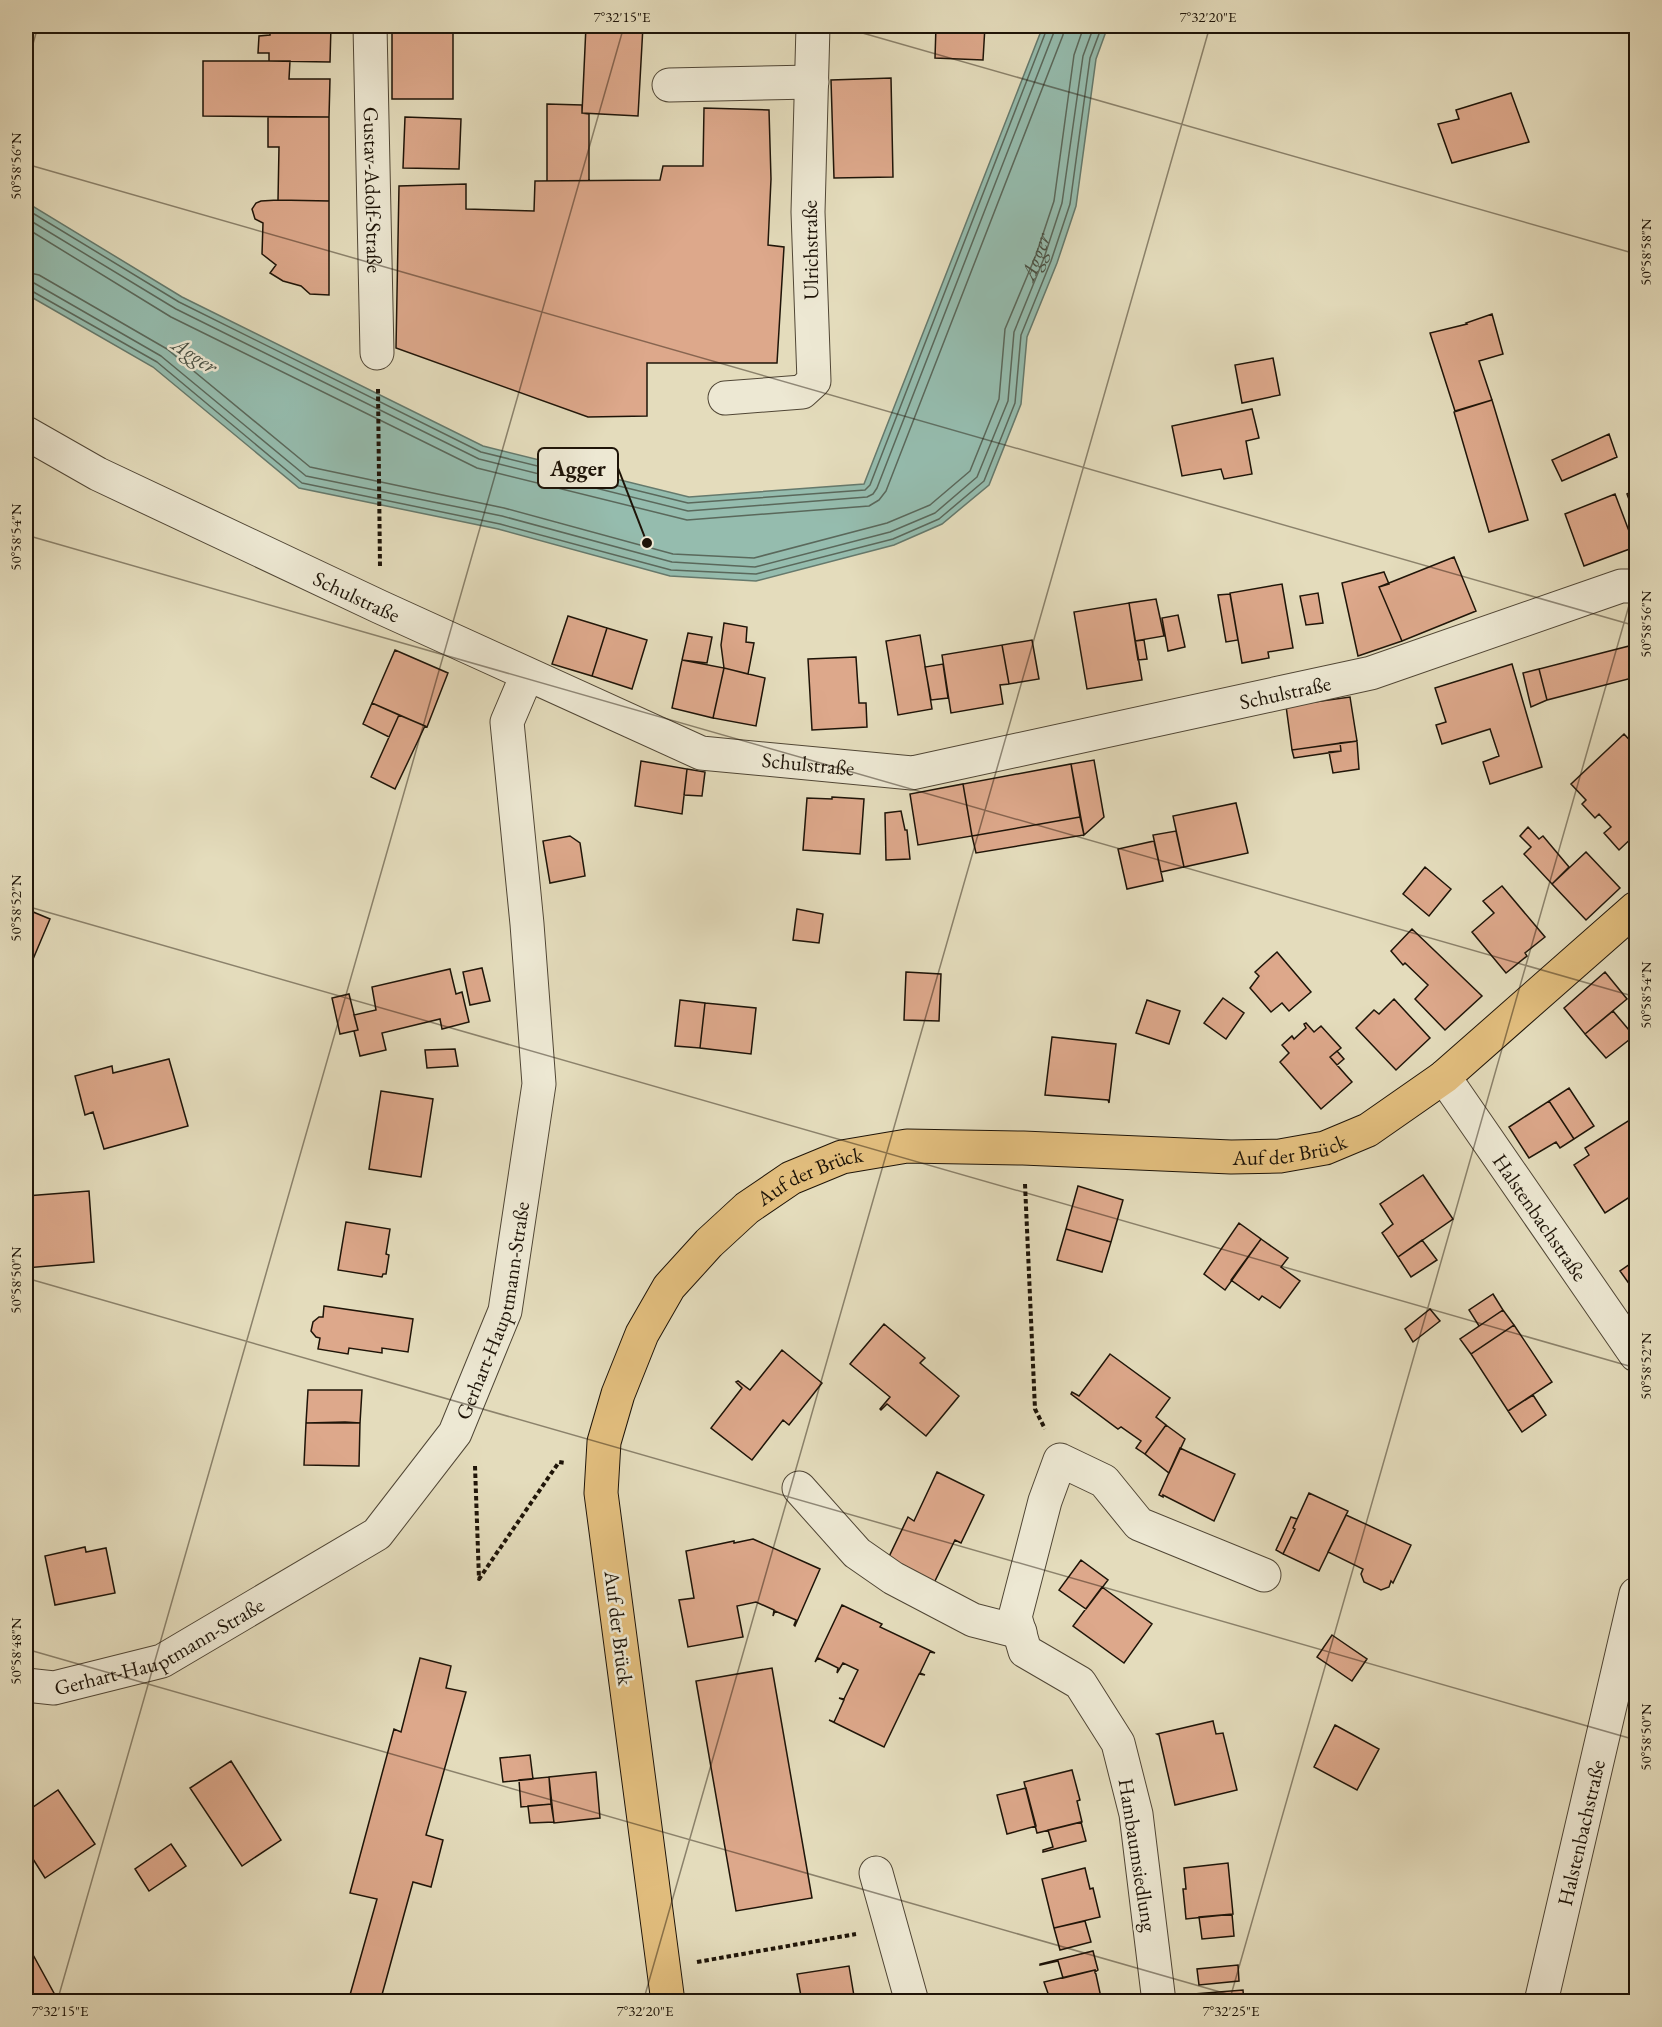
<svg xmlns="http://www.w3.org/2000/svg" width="1662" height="2027" viewBox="0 0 1662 2027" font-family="'EB Garamond',serif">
  <rect width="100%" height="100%" fill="#e4dcbc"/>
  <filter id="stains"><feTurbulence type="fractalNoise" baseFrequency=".00333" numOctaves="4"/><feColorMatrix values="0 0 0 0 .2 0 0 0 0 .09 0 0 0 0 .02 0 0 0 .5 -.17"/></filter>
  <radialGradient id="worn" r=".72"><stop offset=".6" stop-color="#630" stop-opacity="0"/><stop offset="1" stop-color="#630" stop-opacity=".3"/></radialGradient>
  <path fill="#95bcae" stroke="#65796c" stroke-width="1.5" d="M 1043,26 L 1108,26 L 1096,59 L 1076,206 L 1057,263 L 1027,337 L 1021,404 L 989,485 L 942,524 L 894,545 L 756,581 L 670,576 L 498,529 L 299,488 L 153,367 L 26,294 L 26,202 L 182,297 L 483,446 L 689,497 L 864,484 Z"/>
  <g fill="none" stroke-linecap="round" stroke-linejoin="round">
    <g stroke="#5a685b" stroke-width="1.5">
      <path d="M 26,209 L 179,302 L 481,452 L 688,503 L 865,490 L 870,485 L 1048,26"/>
      <path d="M 26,218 L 176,309 L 479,459 L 688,511 L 867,497 L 873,494 L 877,488 L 1054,32 L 1055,26"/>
      <path d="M 26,228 L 171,317 L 477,468 L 687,520 L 869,506 L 879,500 L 886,491 L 1063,35 L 1064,26"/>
      <path id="s1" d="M 26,272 L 39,275 L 167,349 L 310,467 L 504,508 L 673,554 L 754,558 L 887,523 L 930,505 L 970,471 L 999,399 L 1005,329 L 1036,255 L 1054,201 L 1074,55 L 1084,26"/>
      <path d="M 26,281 L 34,283 L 161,356 L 306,476 L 502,516 L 672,562 L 755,567 L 890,532 L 935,513 L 977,477 L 1008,401 L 1014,332 L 1044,258 L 1062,203 L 1083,56 L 1094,26"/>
      <path d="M 26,289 L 30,290 L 157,362 L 302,483 L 500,524 L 671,570 L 756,574 L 893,539 L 939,519 L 984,481 L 1015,403 L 1021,335 L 1051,261 L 1070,204 L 1090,58 L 1102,26"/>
    </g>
  </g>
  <path fill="#dda88b" stroke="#1e1408" stroke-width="1.5" d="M 270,26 L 331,26 L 330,62 L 269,61 L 269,53 L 258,53 L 259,36 L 270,35 Z
    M 392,26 L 453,26 L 453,99 L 392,99 Z
    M 586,26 L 643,26 L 638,116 L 582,113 Z
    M 936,26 L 985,26 L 983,60 L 935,58 Z
    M 203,61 L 290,61 L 289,79 L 330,79 L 329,117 L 203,116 Z
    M 891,78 L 893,177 L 834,178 L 831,80 Z
    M 1511,93 L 1529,142 L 1452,163 L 1438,124 L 1459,119 L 1456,110 Z
    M 547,104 L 582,105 L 582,113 L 589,114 L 589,181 L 547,181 Z
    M 704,108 L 769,110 L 771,179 L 768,245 L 784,247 L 777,363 L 647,363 L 647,416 L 588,417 L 396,348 L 399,186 L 466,184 L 466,209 L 534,211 L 535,181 L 660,180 L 663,166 L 703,166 Z
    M 268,117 L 329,117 L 329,201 L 278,200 L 279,147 L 268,147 Z
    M 405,117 L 461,119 L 459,169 L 403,168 Z
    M 278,200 L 329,201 L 329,295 L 310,294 L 301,286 L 283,281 L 270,273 L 276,265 L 262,254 L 263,223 L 255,219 L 252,209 L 256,203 L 261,201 Z
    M 1492,314 L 1503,354 L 1479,361 L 1492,400 L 1455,411 L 1430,333 L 1467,324 L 1466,323 Z
    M 1273,358 L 1280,395 L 1242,403 L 1235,365 Z
    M 1492,400 L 1528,520 L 1489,532 L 1454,412 Z
    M 1252,409 L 1259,438 L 1246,441 L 1252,474 L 1224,479 L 1221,469 L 1182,476 L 1172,426 Z
    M 1609,434 L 1617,457 L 1562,481 L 1552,460 Z
    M 1636,490 L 1636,519 L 1627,494 Z
    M 1615,494 L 1635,547 L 1584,566 L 1565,514 Z
    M 1454,557 L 1476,611 L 1402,641 L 1379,587 Z
    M 1384,572 L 1389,584 L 1379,587 L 1402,641 L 1358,656 L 1342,583 Z
    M 1282,584 L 1293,648 L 1268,652 L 1269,658 L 1242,663 L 1230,593 Z
    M 1318,593 L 1323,623 L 1306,625 L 1300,596 Z
    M 1230,594 L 1238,640 L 1226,642 L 1218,595 Z
    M 1156,599 L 1164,636 L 1135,641 L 1129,603 Z
    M 1129,603 L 1142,680 L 1087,689 L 1074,612 Z
    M 1178,615 L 1185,647 L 1168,651 L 1162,618 Z
    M 568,616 L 607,628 L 592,676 L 552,664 Z
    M 724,623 L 747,627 L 746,642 L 754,643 L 748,674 L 724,668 L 721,645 Z
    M 607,628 L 647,640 L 632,689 L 592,676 Z
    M 688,633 L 712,637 L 707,663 L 682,660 Z
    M 920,635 L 932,709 L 898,715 L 886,641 Z
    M 1032,640 L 1039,679 L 1009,684 L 1002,645 Z
    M 1144,640 L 1147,659 L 1138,660 L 1135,641 Z
    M 1002,645 L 1009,684 L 1000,685 L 1003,704 L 951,713 L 942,655 Z
    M 1633,645 L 1636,659 L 1636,677 L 1547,700 L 1539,669 Z
    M 395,650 L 448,673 L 427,727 L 372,703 Z
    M 856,657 L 859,703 L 866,703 L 867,727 L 812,730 L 808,659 Z
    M 682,660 L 724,668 L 713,718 L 672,708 Z
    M 943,664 L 948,698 L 931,700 L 925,667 Z
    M 1512,664 L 1542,767 L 1490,784 L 1483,762 L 1499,756 L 1490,729 L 1442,744 L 1436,725 L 1446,722 L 1435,688 Z
    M 724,668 L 765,678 L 756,726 L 713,718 Z
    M 1539,669 L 1547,700 L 1531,707 L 1523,673 Z
    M 1350,697 L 1357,741 L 1292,750 L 1286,706 Z
    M 372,703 L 399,715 L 389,737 L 363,724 Z
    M 399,715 L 425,726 L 395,789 L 371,777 Z
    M 1624,734 L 1636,747 L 1636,834 L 1619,850 L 1604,833 L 1611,827 L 1599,814 L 1595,818 L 1582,804 L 1586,800 L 1571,784 Z
    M 1357,741 L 1359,769 L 1333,773 L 1329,752 L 1341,751 L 1340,743 Z
    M 1340,743 L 1341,751 L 1294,758 L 1292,750 Z
    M 1094,760 L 1104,817 L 1084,835 L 1071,764 Z
    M 641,761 L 687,769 L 682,814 L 635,806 Z
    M 1071,764 L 1080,817 L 972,836 L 963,784 Z
    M 687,769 L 705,772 L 702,796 L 684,795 Z
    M 963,784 L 972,836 L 918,845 L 910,794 Z
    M 832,797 L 864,799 L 860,854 L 803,850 L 807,798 L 832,799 Z
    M 1236,803 L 1248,853 L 1184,867 L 1173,816 Z
    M 901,811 L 905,830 L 907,830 L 910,859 L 886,860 L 885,813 Z
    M 1080,817 L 1084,835 L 976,853 L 972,836 Z
    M 1528,827 L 1539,839 L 1543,836 L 1569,867 L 1552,884 L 1524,854 L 1531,847 L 1520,836 Z
    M 1176,831 L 1184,867 L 1161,872 L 1153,835 Z
    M 570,836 L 580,843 L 585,876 L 550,883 L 543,841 Z
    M 1154,841 L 1163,881 L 1127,889 L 1118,849 Z
    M 1586,852 L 1620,888 L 1586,920 L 1552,884 Z
    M 1425,867 L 1451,889 L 1429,916 L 1403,894 Z
    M 1502,886 L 1545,937 L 1525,953 L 1527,956 L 1506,973 L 1472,932 L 1494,913 L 1483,901 Z
    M 26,909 L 50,919 L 28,971 L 26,970 Z
    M 797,909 L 823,914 L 819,943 L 793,940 Z
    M 1412,929 L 1482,996 L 1445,1030 L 1415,999 L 1428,985 L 1405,963 L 1403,965 L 1391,951 Z
    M 1277,952 L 1311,992 L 1289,1011 L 1282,1003 L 1271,1012 L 1250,988 L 1259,976 L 1255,972 Z
    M 482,968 L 490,1001 L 470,1005 L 463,972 Z
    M 450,969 L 456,994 L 462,992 L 469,1022 L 442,1029 L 440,1019 L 382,1033 L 386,1050 L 360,1056 L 354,1031 L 358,1030 L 354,1015 L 376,1010 L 372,987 Z
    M 906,972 L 941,974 L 939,1021 L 904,1020 Z
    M 1605,972 L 1627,999 L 1585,1034 L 1564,1008 Z
    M 349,994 L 358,1030 L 340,1034 L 332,998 Z
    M 1223,998 L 1244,1013 L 1226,1039 L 1204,1023 Z
    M 1394,999 L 1430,1038 L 1396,1070 L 1356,1028 L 1374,1010 L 1379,1014 Z
    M 680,1000 L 705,1003 L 700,1048 L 675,1046 Z
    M 1147,1000 L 1180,1011 L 1169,1044 L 1136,1033 Z
    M 705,1003 L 756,1008 L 751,1054 L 700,1048 Z
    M 1613,1011 L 1634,1036 L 1606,1058 L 1585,1034 Z
    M 1306,1023 L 1314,1032 L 1321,1026 L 1341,1048 L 1330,1057 L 1352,1082 L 1321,1109 L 1280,1062 L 1289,1053 L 1282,1045 L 1292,1036 L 1294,1039 L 1306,1028 L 1304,1024 Z
    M 1052,1037 L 1116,1044 L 1109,1103 L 1108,1100 L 1045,1095 Z
    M 455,1049 L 458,1066 L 427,1068 L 425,1050 Z
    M 1337,1051 L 1344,1059 L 1337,1065 L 1330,1057 Z
    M 169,1059 L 188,1126 L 104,1149 L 93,1112 L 85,1115 L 75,1076 L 112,1066 L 113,1073 Z
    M 1569,1088 L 1594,1126 L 1574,1139 L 1549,1101 Z
    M 381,1091 L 433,1099 L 421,1177 L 369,1169 Z
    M 1549,1101 L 1574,1139 L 1560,1148 L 1556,1142 L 1529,1158 L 1509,1127 Z
    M 1636,1116 L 1636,1178 L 1629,1182 L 1636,1193 L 1605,1213 L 1574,1165 L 1589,1155 L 1585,1148 Z
    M 1423,1175 L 1453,1219 L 1398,1257 L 1382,1233 L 1393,1224 L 1380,1204 Z
    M 1078,1186 L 1123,1200 L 1111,1242 L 1066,1229 Z
    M 89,1191 L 94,1262 L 26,1268 L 26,1196 Z
    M 346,1222 L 390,1229 L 386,1254 L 389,1255 L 386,1274 L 383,1274 L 382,1277 L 338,1270 Z
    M 1239,1223 L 1261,1239 L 1225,1290 L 1204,1274 Z
    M 1066,1229 L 1111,1242 L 1102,1272 L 1057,1260 Z
    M 1261,1239 L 1288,1258 L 1281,1267 L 1300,1281 L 1280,1308 L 1262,1296 L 1259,1300 L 1231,1280 Z
    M 1422,1240 L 1437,1260 L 1411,1277 L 1398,1257 Z
    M 1636,1260 L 1636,1298 L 1634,1294 L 1635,1292 L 1620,1271 Z
    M 1493,1294 L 1503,1310 L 1479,1326 L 1469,1310 Z
    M 324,1306 L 413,1319 L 408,1352 L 382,1348 L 382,1353 L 349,1348 L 348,1354 L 318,1349 L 320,1338 L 316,1337 L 311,1331 L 313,1322 L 319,1317 L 323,1317 Z
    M 1430,1309 L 1440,1321 L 1413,1342 L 1405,1329 Z
    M 1503,1310 L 1514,1325 L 1471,1354 L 1460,1339 Z
    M 884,1324 L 925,1358 L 920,1363 L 959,1396 L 926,1436 L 887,1404 L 881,1410 L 880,1409 L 890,1397 L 850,1364 Z
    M 1514,1325 L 1552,1382 L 1508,1411 L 1471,1354 Z
    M 782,1350 L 822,1383 L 789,1425 L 783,1420 L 752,1460 L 711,1428 L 742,1388 L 736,1382 L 738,1381 L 750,1390 Z
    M 1110,1354 L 1170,1398 L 1156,1417 L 1166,1425 L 1145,1454 L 1136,1448 L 1141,1441 L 1121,1427 L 1118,1429 L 1071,1394 L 1072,1392 L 1079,1396 Z
    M 308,1390 L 362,1390 L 360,1423 L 306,1423 Z
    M 1533,1395 L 1546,1415 L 1522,1432 L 1508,1411 Z
    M 345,1422 L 360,1423 L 359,1466 L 304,1465 L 306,1423 Z
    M 1166,1425 L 1185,1439 L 1169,1473 L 1145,1454 Z
    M 1180,1448 L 1235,1474 L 1214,1521 L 1163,1495 L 1163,1497 L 1159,1495 Z
    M 937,1472 L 984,1495 L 961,1543 L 955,1540 L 933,1585 L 886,1563 L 908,1517 L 914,1521 Z
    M 1309,1493 L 1348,1511 L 1319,1571 L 1283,1554 L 1295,1529 L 1293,1528 Z
    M 1346,1515 L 1411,1545 L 1393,1583 L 1391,1581 L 1389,1587 L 1381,1590 L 1364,1582 L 1361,1574 L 1363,1569 L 1328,1552 Z
    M 1291,1517 L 1297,1519 L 1293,1528 L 1295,1529 L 1283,1554 L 1276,1550 Z
    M 753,1539 L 820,1569 L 795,1626 L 794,1625 L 796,1620 L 775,1611 L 773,1616 L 774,1610 L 756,1602 L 737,1606 L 743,1637 L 688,1647 L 679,1600 L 694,1598 L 686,1551 L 734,1541 L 734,1543 Z
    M 85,1547 L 86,1552 L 106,1548 L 115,1593 L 55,1605 L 45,1556 Z
    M 1081,1560 L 1108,1580 L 1086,1609 L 1059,1590 Z
    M 1102,1587 L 1152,1624 L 1124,1663 L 1073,1626 Z
    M 842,1605 L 882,1624 L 880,1627 L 935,1653 L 930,1652 L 920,1673 L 925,1675 L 919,1674 L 884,1747 L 829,1720 L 834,1722 L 844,1700 L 839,1698 L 844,1699 L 858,1670 L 843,1663 L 837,1673 L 838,1668 L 818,1658 L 815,1662 Z
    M 1332,1635 L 1367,1659 L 1352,1681 L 1317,1657 Z
    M 420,1658 L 451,1666 L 446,1688 L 466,1692 L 426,1835 L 443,1840 L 431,1887 L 413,1882 L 380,2002 L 348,2002 L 377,1899 L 350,1893 L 394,1729 L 401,1732 Z
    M 772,1668 L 812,1898 L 736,1911 L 696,1681 Z
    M 1213,1721 L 1216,1734 L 1223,1733 L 1237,1790 L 1175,1805 L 1159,1735 L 1157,1734 Z
    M 1335,1725 L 1379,1749 L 1357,1790 L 1314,1767 Z
    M 530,1755 L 533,1779 L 503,1782 L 500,1758 Z
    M 231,1761 L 281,1840 L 242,1866 L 190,1788 Z
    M 1072,1770 L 1080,1800 L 1077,1801 L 1082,1822 L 1037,1833 L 1024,1782 Z
    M 596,1772 L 600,1818 L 554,1823 L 549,1777 Z
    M 549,1777 L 551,1804 L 521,1807 L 519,1780 Z
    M 1026,1788 L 1036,1826 L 1007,1834 L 997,1795 Z
    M 58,1790 L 95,1844 L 45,1878 L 26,1848 L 26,1812 Z
    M 551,1804 L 554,1822 L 530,1823 L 528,1806 Z
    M 1081,1822 L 1086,1841 L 1043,1852 L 1043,1850 L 1053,1847 L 1048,1830 Z
    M 171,1844 L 186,1866 L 149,1891 L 135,1869 Z
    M 1228,1863 L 1233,1914 L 1186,1919 L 1183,1889 L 1186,1889 L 1184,1868 Z
    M 1085,1868 L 1090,1889 L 1093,1888 L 1100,1917 L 1054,1928 L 1042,1879 Z
    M 1232,1914 L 1234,1936 L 1202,1939 L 1199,1917 Z
    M 1085,1921 L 1091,1942 L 1060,1950 L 1054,1928 Z
    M 26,1942 L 55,1995 L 43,2002 L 26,2002 Z
    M 1093,1951 L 1098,1970 L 1095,1972 L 1095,1970 L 1063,1978 L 1058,1961 L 1040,1965 L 1040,1964 Z
    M 1238,1965 L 1239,1981 L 1199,1985 L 1197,1969 Z
    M 849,1966 L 855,2002 L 802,2002 L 797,1974 Z
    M 1095,1970 L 1102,2002 L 1051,2002 L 1044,1982 Z
    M 1243,1990 L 1244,2002 L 1194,2002 L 1194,1994 Z"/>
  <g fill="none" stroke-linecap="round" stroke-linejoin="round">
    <g stroke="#504635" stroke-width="35">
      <g id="minor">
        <path id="s2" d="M 370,26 L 377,353"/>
        <path d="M 669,85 L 812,82"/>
        <path d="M 725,398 L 802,392 L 814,381 L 808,212 L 813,26"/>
        <path id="s3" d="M 26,433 L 98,474 L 380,607 L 701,753 L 912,773 L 1371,673 L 1621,586 L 1636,586"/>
        <path id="s4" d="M 1444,1077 L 1636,1355"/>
        <path d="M 799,1488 L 857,1553 L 893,1578 L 973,1620 L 1020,1632"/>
        <path id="s5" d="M 26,1685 L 54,1688 L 162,1661 L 377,1534 L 455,1433 L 505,1311 L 539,1084 L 527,924 L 507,722 L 527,675"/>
        <path d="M 876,1873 L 912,2002"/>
        <path d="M 1159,2002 L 1136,1814 L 1118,1743 L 1080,1683 L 1025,1651 L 1015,1617 L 1045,1501 L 1060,1460 L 1104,1481 L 1139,1524 L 1264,1575"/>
        <path id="s6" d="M 1541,2002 L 1636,1594"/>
      </g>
    </g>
    <g stroke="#1e1408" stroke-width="35">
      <g id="major">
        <path id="s7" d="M 668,2002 L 601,1493 L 604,1442 L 618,1394 L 642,1334 L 669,1287 L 709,1243 L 747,1208 L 791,1178 L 842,1157 L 907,1146 L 1023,1148 L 1231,1157 L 1280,1156 L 1325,1148 L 1368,1130 L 1444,1077 L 1636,908"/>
      </g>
    </g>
    <path stroke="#1e1408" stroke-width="4" stroke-dasharray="4.5 3" stroke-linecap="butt" d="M 378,389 L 380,567
      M 1025,1184 L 1035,1409 L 1045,1429
      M 475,1466 L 479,1579 L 559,1462 L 566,1463
      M 697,1962 L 856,1934"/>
    <use href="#minor" stroke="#ede8d3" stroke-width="33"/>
    <use href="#major" stroke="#e2be7e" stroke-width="33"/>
  </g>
  <path fill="none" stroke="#1e1408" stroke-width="1.5" stroke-opacity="0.45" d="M 838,26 L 1636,254M 26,69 L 38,26M 26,164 L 1636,626M 26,535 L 1636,997M 26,906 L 1636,1368M 26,1278 L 1636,1740M 26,1649 L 1255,2002M 57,2002 L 624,26M 643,2002 L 1210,26M 1229,2002 L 1636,581"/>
  <g text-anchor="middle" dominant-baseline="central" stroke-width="5" stroke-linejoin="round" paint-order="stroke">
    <g font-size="21" fill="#1e1408" stroke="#ede8d3">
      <text stroke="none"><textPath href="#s2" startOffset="164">Gustav-Adolf-Straße</textPath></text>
      <text transform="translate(810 250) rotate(-91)">Ulrichstraße</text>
      <text stroke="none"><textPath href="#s3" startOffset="369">Schulstraße</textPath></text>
      <text stroke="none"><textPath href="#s3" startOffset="1341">Schulstraße</textPath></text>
      <text stroke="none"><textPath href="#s3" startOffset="855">Schulstraße</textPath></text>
      <text stroke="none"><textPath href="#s7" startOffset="1402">Auf der Brück</textPath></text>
      <text stroke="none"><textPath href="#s7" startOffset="916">Auf der Brück</textPath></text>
      <text stroke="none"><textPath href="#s4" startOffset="170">Halstenbachstraße</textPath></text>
      <text stroke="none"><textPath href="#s5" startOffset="646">Gerhart-Hauptmann-Straße</textPath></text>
      <text transform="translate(619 1628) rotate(83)">Auf der Brück</text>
      <text stroke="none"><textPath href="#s5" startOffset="142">Gerhart-Hauptmann-Straße</textPath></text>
      <text stroke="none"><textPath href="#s6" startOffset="174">Halstenbachstraße</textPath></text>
      <text transform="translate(1138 1855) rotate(81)">Hambaumsiedlung</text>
    </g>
    <g font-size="22" font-style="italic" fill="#484f42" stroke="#ede8d3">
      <text stroke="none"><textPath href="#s1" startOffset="1264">Agger</textPath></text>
      <text transform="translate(195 355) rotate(33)">Agger</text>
    </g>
  </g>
  <path fill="none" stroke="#1e1408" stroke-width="2" d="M647 543L618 468"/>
  <circle fill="#1e1408" stroke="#ede8d3" stroke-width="2" cx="647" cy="543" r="6"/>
  <rect fill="#ede8d3" stroke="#1e1408" stroke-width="2" x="538" y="448" width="80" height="40" rx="6"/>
  <g font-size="22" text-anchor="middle" font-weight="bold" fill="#1e1408">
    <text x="578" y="476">Agger</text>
  </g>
  <rect width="1662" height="2027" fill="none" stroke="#e4dcbc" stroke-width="66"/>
  <rect x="33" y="33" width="1596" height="1961" fill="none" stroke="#1e1408" stroke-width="2"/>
  <g font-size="15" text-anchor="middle" fill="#1e1408">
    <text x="622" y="22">7°32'15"E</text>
    <text x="1208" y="22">7°32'20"E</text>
    <text transform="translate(16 166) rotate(-90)" y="5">50°58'56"N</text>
    <text transform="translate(1646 252) rotate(-90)" y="5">50°58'58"N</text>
    <text transform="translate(16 537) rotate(-90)" y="5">50°58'54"N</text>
    <text transform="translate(1646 624) rotate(-90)" y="5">50°58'56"N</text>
    <text transform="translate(16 908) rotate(-90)" y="5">50°58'52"N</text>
    <text transform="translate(1646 995) rotate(-90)" y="5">50°58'54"N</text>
    <text transform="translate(16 1280) rotate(-90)" y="5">50°58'50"N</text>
    <text transform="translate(1646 1366) rotate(-90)" y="5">50°58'52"N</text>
    <text transform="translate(16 1651) rotate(-90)" y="5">50°58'48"N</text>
    <text transform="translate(1646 1737) rotate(-90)" y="5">50°58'50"N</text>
    <text x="60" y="2016">7°32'15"E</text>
    <text x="645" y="2016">7°32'20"E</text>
    <text x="1231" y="2016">7°32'25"E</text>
  </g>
  <rect width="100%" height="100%" filter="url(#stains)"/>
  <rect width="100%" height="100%" fill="url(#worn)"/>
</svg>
